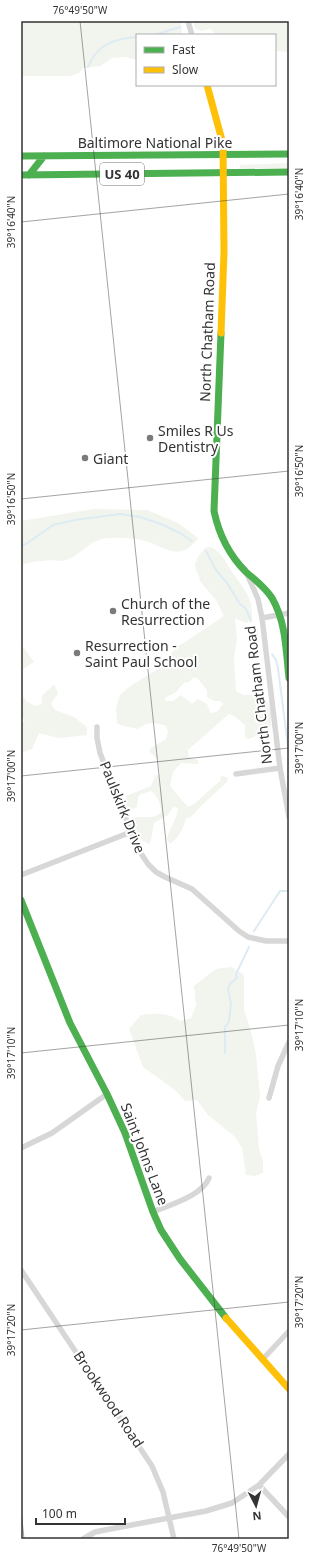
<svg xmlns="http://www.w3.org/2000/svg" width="310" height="1560" viewBox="0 0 310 1560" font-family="'Noto Sans',sans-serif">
  <rect width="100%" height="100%" fill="#fff"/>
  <path fill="#f1f5ed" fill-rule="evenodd" d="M 21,21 L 181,21 L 182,35 L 137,35 L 137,60 L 125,57 L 112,58 L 101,66 L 83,68 L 79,73 L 70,76 L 23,76 L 21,79 Z
    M 192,21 L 289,21 L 289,52 L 275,51 L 275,35 L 217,35 L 210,29 L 201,31 L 196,29 Z
    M 289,163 L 289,168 L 240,168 L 240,165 Z
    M 93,509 L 147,510 L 178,523 L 198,538 C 178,567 160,541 136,539 C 124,538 104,536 94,542 C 85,547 76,557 66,560 C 62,562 55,560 51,560 C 41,561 30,561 21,566 L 21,521 Z
    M 210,547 C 221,551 226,562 232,572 C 244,589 253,597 252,619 L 246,623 L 235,618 L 237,639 L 234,657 L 236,691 L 243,695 L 254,695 L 267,700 L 271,713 L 271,725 L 268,734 L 270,742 L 268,747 L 263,745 L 261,739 L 258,735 L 249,739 L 245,738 L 245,725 L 234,716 L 229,714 L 188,750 L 189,757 L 198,760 L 198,764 L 181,763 L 173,772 L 170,786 L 188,807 L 194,804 L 221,780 L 220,777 L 223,776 L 228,778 L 227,782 L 202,805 L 191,817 L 186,818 C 183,828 180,837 170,844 L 167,839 C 169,831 179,813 178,808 L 173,807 L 168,815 L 154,823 C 152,830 153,837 149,844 C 137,839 135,832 134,819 L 136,817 L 153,817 L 161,813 C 162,806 157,795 151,791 L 141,794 L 138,797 L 137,807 L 133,809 L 127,806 L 126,796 L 151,786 L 155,777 L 160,774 L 158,760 L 149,751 L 151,748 L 166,739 L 168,731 L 165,725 L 152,723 L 146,724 L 137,729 L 117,724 L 116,708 L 120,695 L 129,687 L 159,668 L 176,648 L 224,616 L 216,600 L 200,581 L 199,575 L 196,571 L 195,564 L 198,557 L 205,548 ZM 193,678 L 197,678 L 207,690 L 207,697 L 214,701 L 221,701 L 223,704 L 218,711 L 213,713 L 210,712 L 207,704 L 198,699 L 192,704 L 181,695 L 173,701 L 165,701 L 166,697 L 175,693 L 184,683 L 189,682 Z
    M 21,644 L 34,662 L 22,670 L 21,668 Z
    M 54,684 L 58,693 L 51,704 L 55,710 L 74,717 L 87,727 L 87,735 L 59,738 L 39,733 L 32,749 L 21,753 L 21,724 L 25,721 L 21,715 L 21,694 L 26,701 L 35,706 L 42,704 L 42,696 Z
    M 231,967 L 244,975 L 244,1009 L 252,1036 L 256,1055 L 260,1097 L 256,1113 L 259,1149 L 263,1161 L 263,1173 L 255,1176 L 246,1175 L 242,1147 L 234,1136 L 208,1115 L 197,1100 L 185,1101 L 175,1090 L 143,1067 L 129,1029 L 141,1015 C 154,1013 169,1012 180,1021 L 191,1018 L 196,1005 L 194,986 L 216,969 Z"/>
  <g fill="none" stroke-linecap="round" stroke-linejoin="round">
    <path stroke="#ddebf3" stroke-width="2" d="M 196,21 L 197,21
      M 154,35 L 180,27
      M 88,67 C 97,44 114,39 137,37
      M 21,546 L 26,544 L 53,525 L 75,520 L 120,514 L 140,517 L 161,524 L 180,533 L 192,541
      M 206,551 L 216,570 L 227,583 L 240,604 L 246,609 L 251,621
      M 272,654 L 276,660 L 278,668 L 289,754
      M 288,777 L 289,777
      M 254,931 L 280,891 L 289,891
      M 225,1053 L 225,1027 L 229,1022 L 231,1004 L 228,989 L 230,984 L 237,978 L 236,974 L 249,947"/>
    <path stroke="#d7d7d7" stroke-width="5.5" d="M 188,21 L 192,35
      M 247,574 L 258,599 L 262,618 L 280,768 L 289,817
      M 262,618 L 289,613
      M 97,727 L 97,738 L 100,753 L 138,849 L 148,864 L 156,872 L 165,877 L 192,889 L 239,931 L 248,937 L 266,941 L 289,941
      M 236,774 L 280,768
      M 21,875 L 131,832
      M 269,1098 L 278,1066 L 289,1042
      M 21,1148 L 52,1133 L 107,1094
      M 153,1212 C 169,1205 202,1196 209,1178
      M 21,1270 L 152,1466 L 163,1492 L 174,1539
      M 262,1360 L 289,1331
      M 259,1485 L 289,1517
      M 83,1539 L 95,1532 L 105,1530 L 206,1511 L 232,1503 L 259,1485 L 289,1454"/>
    <path stroke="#4caf50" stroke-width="7" d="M 21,156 L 289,154
      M 21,175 L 289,172
      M 29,175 L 44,156
      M 221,333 L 214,511 C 219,535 229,555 246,572 C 255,580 265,587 272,598 C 286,622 286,651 289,678
      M 21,900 L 70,1023 L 107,1094 L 125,1133 L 153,1212 L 161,1230 L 180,1259 L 226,1318"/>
    <path stroke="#ffc107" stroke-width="7" d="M 207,85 L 223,144 L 224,252 L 221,333
      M 226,1318 L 289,1389"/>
  </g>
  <path fill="none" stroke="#333" stroke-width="1" stroke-opacity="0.45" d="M 80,21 L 239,1539M 21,222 L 289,194M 21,499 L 289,471M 21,776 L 289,748M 21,1053 L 289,1025M 21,1330 L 289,1302M 21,1509 L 24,1539"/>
  <g fill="#7a7a7a" stroke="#fff" stroke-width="1.5">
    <circle cx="150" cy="438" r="4"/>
    <circle cx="85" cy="458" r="4"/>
    <circle cx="113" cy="611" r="4"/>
    <circle cx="77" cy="653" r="4"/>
  </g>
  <g text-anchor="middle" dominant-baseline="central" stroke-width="4" stroke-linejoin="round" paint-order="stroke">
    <rect fill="#fff" stroke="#707070" stroke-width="1" x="100" y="163" width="44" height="22" rx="3"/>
    <g font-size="13" font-weight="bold" fill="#333">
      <text x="122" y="174">US 40</text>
    </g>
    <g font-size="14" fill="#333" stroke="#fff">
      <text x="155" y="142">Baltimore National Pike</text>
      <text transform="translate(207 332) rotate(-88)">North Chatham Road</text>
      <text transform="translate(258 695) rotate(-97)">North Chatham Road</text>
      <text transform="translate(123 807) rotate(68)">Paulskirk Drive</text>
      <text transform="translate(145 1154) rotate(69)">Saint Johns Lane</text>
      <text transform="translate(109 1399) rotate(56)">Brookwood Road</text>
    </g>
    <g font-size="14" fill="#333" stroke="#fff" text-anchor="start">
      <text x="158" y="430">Smiles R Us<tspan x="158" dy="16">Dentistry</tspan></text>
      <text x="93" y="458">Giant</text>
      <text x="121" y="603">Church of the<tspan x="121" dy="16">Resurrection</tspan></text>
      <text x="85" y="645">Resurrection -<tspan x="85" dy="16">Saint Paul School</tspan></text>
    </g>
  </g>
  <rect width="310" height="1560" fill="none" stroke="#ffffff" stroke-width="44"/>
  <rect x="136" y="34" width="140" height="52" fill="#ffffff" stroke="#adadad"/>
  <rect x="144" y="47" width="20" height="6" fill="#4caf50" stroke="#adadad"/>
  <text x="172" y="54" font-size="12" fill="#333333">Fast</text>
  <rect x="144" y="67" width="20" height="6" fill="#ffc107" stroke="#adadad"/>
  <text x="172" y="74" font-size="12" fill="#333333">Slow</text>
  <g transform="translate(256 1506) rotate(174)" stroke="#ffffff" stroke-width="3" paint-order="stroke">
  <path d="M0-3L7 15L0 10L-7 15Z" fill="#333333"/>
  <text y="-6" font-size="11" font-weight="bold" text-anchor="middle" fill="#333333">N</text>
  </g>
  <path d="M36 1518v6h89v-6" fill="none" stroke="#333333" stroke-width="2"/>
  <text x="42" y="1518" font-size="12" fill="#333333" stroke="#ffffff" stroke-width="3" paint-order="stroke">100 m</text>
  <rect x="22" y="22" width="266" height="1516" fill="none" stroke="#333" stroke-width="1.5"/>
  <g font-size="10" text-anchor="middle" fill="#333">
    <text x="80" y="14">76°49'50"W</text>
    <text transform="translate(299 194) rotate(-90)" y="4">39°16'40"N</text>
    <text transform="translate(11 222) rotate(-90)" y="4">39°16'40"N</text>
    <text transform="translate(299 471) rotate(-90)" y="4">39°16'50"N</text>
    <text transform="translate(11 499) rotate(-90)" y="4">39°16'50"N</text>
    <text transform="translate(299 748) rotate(-90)" y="4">39°17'00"N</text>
    <text transform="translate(11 776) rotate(-90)" y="4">39°17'00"N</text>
    <text transform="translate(299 1025) rotate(-90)" y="4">39°17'10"N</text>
    <text transform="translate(11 1053) rotate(-90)" y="4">39°17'10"N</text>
    <text transform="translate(299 1302) rotate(-90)" y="4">39°17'20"N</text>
    <text transform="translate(11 1330) rotate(-90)" y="4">39°17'20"N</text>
    <text x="239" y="1552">76°49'50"W</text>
  </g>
</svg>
